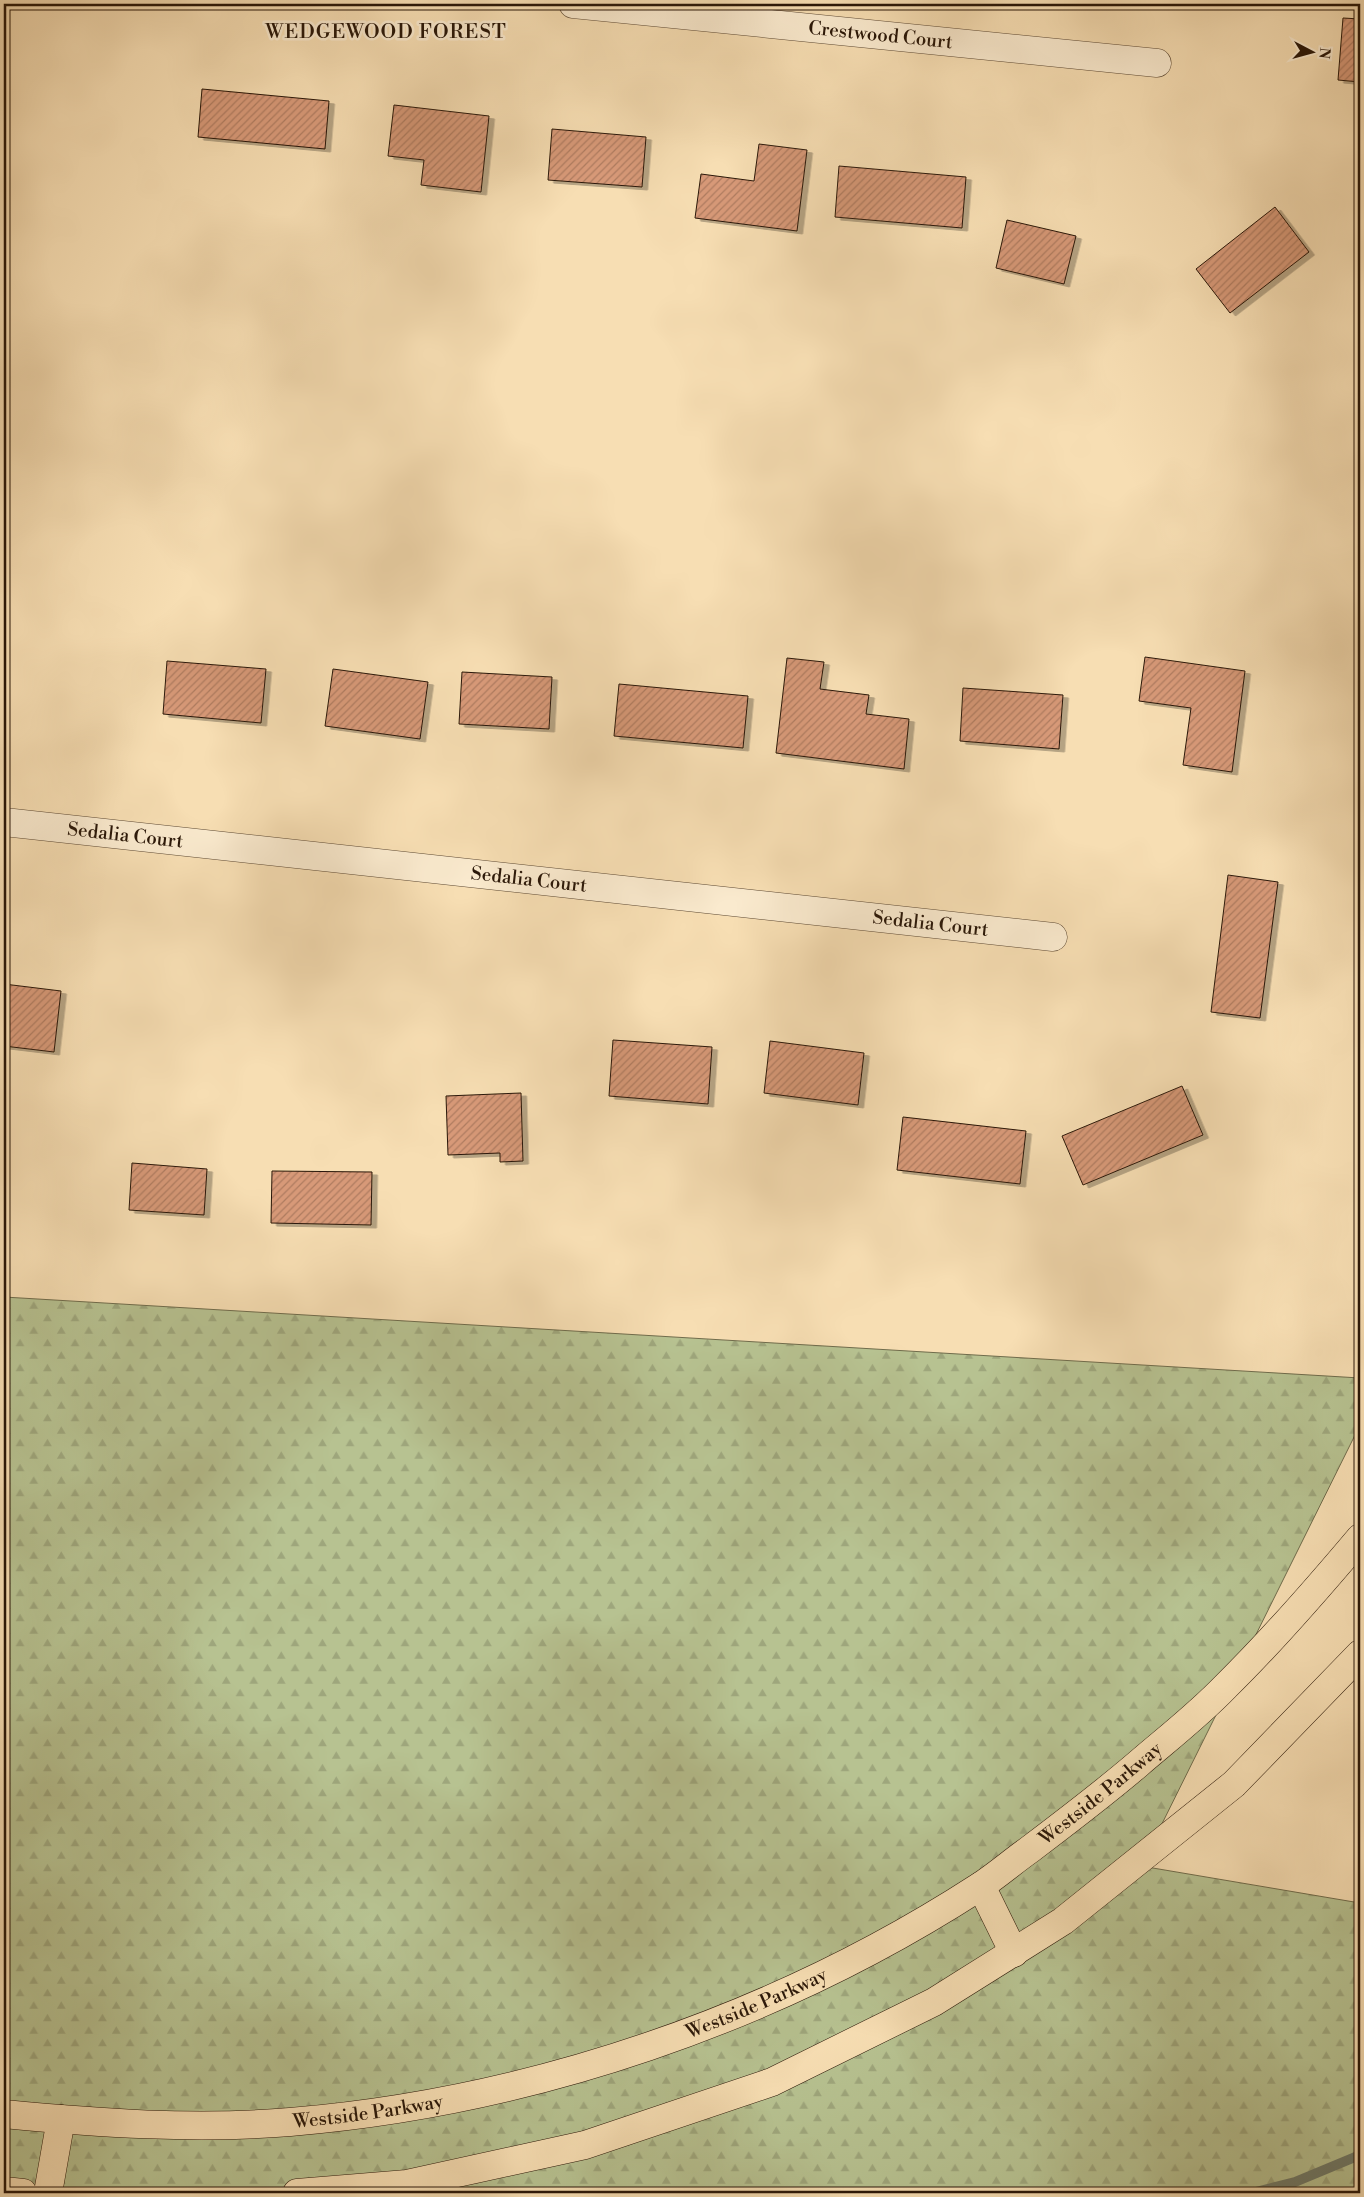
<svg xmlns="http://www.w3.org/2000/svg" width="1364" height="2197" viewBox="0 0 1364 2197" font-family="'Libre Bodoni',serif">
  <defs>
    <pattern id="forest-firs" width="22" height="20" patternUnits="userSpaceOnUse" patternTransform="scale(1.25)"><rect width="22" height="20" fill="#b7c291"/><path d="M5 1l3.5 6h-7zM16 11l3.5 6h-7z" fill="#9ea67c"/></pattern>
    <pattern id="building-hatch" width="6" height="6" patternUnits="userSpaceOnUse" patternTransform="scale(1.25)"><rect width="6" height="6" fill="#d79978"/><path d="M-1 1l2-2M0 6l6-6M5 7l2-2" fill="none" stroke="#af7c60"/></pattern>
    <filter id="shadow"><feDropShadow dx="5.5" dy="3" stdDeviation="0" flood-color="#0004"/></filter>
  </defs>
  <rect width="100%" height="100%" fill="#f7deb3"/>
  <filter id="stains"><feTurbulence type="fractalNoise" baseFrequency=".004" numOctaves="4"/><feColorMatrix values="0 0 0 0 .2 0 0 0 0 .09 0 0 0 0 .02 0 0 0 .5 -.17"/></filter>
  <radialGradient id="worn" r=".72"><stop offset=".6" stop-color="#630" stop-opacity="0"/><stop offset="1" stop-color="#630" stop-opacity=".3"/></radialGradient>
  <path fill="url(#forest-firs)" stroke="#706c4c" d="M 4,1297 L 1360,1378 L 1360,1425 L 1141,1866 L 1360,1903 L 1360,2193 L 4,2193 Z"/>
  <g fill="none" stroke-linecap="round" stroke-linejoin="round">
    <path stroke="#6f7a69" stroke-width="10" d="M 1252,2193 L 1295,2182 L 1360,2155"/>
  </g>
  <path fill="url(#building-hatch)" stroke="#2a1708" filter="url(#shadow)" d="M 1343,18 L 1360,19 L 1360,82 L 1338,80 Z
    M 202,89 L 329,101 L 325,149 L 198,137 Z
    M 394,105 L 489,116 L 481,192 L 421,185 L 424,160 L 388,156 Z
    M 552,129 L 646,137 L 642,187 L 548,180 Z
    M 759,144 L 807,150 L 797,231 L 695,218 L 701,174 L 754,181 Z
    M 839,166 L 966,177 L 962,228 L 835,217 Z
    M 1275,207 L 1309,252 L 1230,313 L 1196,269 Z
    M 1007,220 L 1076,236 L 1064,284 L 996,268 Z
    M 1145,657 L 1245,671 L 1232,772 L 1183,765 L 1191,708 L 1139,701 Z
    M 787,658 L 824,662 L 820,689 L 869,695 L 866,714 L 909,719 L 904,769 L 776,753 Z
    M 167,661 L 266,669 L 261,723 L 163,714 Z
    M 333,669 L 428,682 L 420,739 L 325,726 Z
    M 462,672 L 552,677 L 549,729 L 459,724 Z
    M 619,684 L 748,696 L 743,748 L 614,736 Z
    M 963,688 L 1063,695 L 1059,749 L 960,741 Z
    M 1228,875 L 1278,882 L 1260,1018 L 1211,1012 Z
    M 4,984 L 61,991 L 54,1052 L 4,1046 Z
    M 613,1040 L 712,1047 L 708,1104 L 609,1096 Z
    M 770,1041 L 864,1053 L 858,1105 L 764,1093 Z
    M 1182,1086 L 1203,1135 L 1083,1185 L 1062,1136 Z
    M 521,1093 L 523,1161 L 500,1162 L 500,1153 L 448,1155 L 446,1096 Z
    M 903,1117 L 1026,1131 L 1020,1184 L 897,1170 Z
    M 132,1163 L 207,1169 L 204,1215 L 129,1210 Z
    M 272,1171 L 372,1172 L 371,1225 L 271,1223 Z"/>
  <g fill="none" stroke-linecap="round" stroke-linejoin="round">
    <g stroke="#5d4933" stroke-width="29">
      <g id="minor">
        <path id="s1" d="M 573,4 L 1157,63"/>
        <path id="s2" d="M 4,822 L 1053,937"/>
      </g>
    </g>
    <g stroke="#2a1708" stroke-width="29">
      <g id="major">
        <path d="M 981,1886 L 1014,1953"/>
        <path id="s3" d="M 4,2114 C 98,2123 195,2130 290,2122 C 531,2102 775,2019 979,1887 C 996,1876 1012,1862 1029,1850 C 1066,1822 1103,1794 1138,1764 C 1167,1739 1198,1715 1225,1687 C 1273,1640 1317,1589 1360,1538"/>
        <path d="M 4,2191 L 23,2193"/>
        <path d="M 48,2193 L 61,2119"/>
        <path d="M 297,2193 L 407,2184 L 585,2145 L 772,2082 L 934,2002 L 1063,1921 L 1234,1784 L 1360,1654"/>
      </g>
    </g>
    <use href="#minor" stroke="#faeace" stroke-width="28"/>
    <use href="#major" stroke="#f7deb3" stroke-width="28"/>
  </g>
  <g text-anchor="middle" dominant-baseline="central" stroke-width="5" stroke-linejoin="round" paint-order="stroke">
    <g font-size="19" fill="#2a1708" stroke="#faeace">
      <text stroke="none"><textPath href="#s1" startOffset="309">Crestwood Court</textPath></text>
      <text stroke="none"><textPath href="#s2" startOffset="122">Sedalia Court</textPath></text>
      <text stroke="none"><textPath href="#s2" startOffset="528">Sedalia Court</textPath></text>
      <text stroke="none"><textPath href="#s2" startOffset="932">Sedalia Court</textPath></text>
      <text stroke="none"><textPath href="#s3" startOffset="1175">Westside Parkway</textPath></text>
      <text stroke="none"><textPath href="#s3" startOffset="770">Westside Parkway</textPath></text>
      <text stroke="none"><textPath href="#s3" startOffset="365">Westside Parkway</textPath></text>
    </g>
    <g font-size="20" letter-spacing="1" fill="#2a1708" stroke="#faeace">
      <text x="386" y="32">WEDGEWOOD FOREST</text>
    </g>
  </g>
  <rect width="1364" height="2197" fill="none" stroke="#f7deb3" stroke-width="20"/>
  <rect x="5" y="5" width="1354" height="2187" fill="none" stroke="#2a1708" stroke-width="2.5"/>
  <rect x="10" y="10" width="1344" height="2177" fill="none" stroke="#2a1708"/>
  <g transform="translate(1312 52) rotate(96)" stroke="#faeace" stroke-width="4" paint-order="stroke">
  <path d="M0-4L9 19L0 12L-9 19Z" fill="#2a1708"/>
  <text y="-8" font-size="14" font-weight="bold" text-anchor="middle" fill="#2a1708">N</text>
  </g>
  <rect width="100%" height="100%" filter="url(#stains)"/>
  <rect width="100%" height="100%" fill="url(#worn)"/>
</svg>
